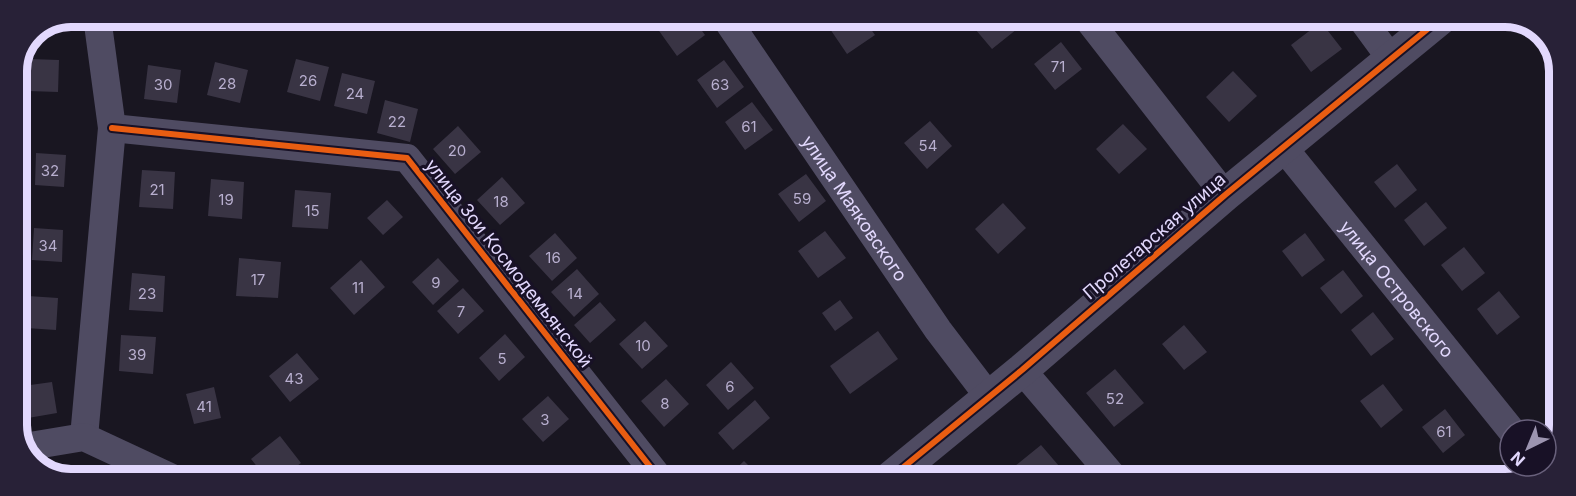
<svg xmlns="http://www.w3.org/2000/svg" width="1576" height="496" viewBox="0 0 1576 496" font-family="Inter,sans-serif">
  <rect width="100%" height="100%" fill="#191621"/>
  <path fill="#393444" d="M 672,17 L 692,17 L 705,35 L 677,56 L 657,28 Z
    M 841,18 L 863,18 L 875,35 L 847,54 L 828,26 Z
    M 976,18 L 1024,18 L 1027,21 L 992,49 L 970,23 Z
    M 1164,18 L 1192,18 L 1175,31 Z
    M 61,21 L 61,26 L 48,26 L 50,25 Z
    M 1321,22 L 1342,49 L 1311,72 L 1291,45 Z
    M 1061,42 L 1082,69 L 1055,90 L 1034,64 Z
    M 30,59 L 59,60 L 58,92 L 28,91 Z
    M 296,59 L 329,67 L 320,101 L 287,92 Z
    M 724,60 L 744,87 L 717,108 L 697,80 Z
    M 215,62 L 248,70 L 240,103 L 207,95 Z
    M 148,65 L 181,70 L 177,103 L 144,99 Z
    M 1233,71 L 1257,96 L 1229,122 L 1206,97 Z
    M 342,73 L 375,81 L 367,114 L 334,106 Z
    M 385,100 L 418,109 L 410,142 L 377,133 Z
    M 752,102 L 773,130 L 745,150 L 725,122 Z
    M 930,121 L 952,146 L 927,169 L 904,143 Z
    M 1123,124 L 1147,149 L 1119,174 L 1096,149 Z
    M 458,126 L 481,152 L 455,174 L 433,149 Z
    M 36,153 L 66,155 L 64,187 L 35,185 Z
    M 1397,164 L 1417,190 L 1395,208 L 1374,182 Z
    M 142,170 L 175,172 L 173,209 L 139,207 Z
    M 806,174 L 826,201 L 799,222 L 778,194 Z
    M 502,177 L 525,203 L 500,225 L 477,200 Z
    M 211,179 L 244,182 L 242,219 L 208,216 Z
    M 295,190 L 331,193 L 328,229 L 292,227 Z
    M 387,200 L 403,217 L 383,235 L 367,218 Z
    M 1426,202 L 1447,228 L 1424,246 L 1404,220 Z
    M 1003,203 L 1026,228 L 998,254 L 975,229 Z
    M 34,228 L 63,230 L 62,262 L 32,260 Z
    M 825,231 L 846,258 L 818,278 L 798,251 Z
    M 555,233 L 577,258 L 552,281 L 529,256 Z
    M 1305,233 L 1325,260 L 1302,277 L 1282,251 Z
    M 1464,247 L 1485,273 L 1462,291 L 1441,265 Z
    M 239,258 L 281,262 L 278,298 L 236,296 Z
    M 438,258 L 459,281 L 433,305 L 412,282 Z
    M 361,260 L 385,287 L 354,315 L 330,288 Z
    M 577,269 L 599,294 L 574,317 L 551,292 Z
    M 1343,270 L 1363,296 L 1341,314 L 1320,288 Z
    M 132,273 L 165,276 L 163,312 L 129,310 Z
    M 463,288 L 484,311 L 458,334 L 437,311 Z
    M 1499,291 L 1520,317 L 1497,335 L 1477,309 Z
    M 28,296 L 58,298 L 56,330 L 26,328 Z
    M 840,300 L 853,318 L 835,331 L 822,313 Z
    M 600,302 L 616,320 L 590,343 L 574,325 Z
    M 1373,312 L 1394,339 L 1371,356 L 1351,330 Z
    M 645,321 L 668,346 L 642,369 L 619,344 Z
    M 1184,325 L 1207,352 L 1184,370 L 1162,344 Z
    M 878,331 L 898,359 L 850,394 L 830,366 Z
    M 505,334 L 525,357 L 499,381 L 479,358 Z
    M 121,335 L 156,337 L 153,374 L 119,371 Z
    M 297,353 L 319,379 L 290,402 L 269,376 Z
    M 731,362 L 754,388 L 728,410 L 706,385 Z
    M 1115,369 L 1144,403 L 1114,427 L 1086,393 Z
    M 666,379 L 689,404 L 664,427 L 641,401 Z
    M 52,382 L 57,413 L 28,418 L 23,386 Z
    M 1383,384 L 1403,410 L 1381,428 L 1360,401 Z
    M 1558,385 L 1558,407 L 1547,397 Z
    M 214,387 L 221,418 L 194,424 L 186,394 Z
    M 548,396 L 569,419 L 543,442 L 522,419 Z
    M 755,400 L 770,418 L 733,450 L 718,433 Z
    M 1445,409 L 1465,435 L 1443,453 L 1422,427 Z
    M 280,436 L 301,463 L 281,478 L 266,478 L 251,459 Z
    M 1041,445 L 1059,466 L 1044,479 L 1026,479 L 1015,466 Z
    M 744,461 L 761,478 L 726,478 Z
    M 1459,468 L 1467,479 L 1445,479 Z
    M 1190,471 L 1198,479 L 1182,479 Z"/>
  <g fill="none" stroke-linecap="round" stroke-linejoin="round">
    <g stroke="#4f4b62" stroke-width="28">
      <path id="s1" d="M 725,17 L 938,330 L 989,397"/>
      <path d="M 1087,18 L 1225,195"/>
      <path d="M 1361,18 L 1391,59"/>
      <path d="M 112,128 L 407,158 L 659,478"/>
      <path id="s2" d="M 1283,147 L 1511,430"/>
      <path d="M 1022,370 L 1115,479"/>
      <path d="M 84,437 L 112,128 L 97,17"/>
      <path d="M 24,447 L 84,437 L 172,478"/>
    </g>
    <path stroke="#4f4b62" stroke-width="33" d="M 889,479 L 1022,370 L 1225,195 L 1441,18"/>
    <g stroke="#181126" stroke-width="10">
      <path id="cycleway" d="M 112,128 L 407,158 L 659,478
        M 889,479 L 1022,370 L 1225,195 L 1441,18"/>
    </g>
    <use href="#cycleway" stroke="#e95d12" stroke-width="6"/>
  </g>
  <g text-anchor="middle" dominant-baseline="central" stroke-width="6" stroke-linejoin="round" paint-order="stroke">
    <g font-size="15" fill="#b8afcf">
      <text x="1058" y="66">71</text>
      <text x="308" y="80">26</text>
      <text x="227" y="83">28</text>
      <text x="163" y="84">30</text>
      <text x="720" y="84">63</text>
      <text x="355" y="93">24</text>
      <text x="397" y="121">22</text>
      <text x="749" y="126">61</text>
      <text x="928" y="145">54</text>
      <text x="457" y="150">20</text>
      <text x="50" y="170">32</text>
      <text x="157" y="189">21</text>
      <text x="802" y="198">59</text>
      <text x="226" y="199">19</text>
      <text x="501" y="201">18</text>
      <text x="312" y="210">15</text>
      <text x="48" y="245">34</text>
      <text x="553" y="257">16</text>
      <text x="258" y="279">17</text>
      <text x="436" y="282">9</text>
      <text x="358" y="287">11</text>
      <text x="147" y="293">23</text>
      <text x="575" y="293">14</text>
      <text x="461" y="311">7</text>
      <text x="643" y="345">10</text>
      <text x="137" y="354">39</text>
      <text x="502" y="358">5</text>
      <text x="294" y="378">43</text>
      <text x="730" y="386">6</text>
      <text x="1115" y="398">52</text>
      <text x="665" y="403">8</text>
      <text x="204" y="406">41</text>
      <text x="545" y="419">3</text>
      <text x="1444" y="431">61</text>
    </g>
    <g font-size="18" fill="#e2d8fd" stroke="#181126">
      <text stroke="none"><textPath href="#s1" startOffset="231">улица Маяковского</textPath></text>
      <text transform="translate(1154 236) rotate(-41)">Пролетарская улица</text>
      <text transform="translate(509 263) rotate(52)">улица Зои Космодемьянской</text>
      <text stroke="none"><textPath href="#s2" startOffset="182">улица Островского</textPath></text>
    </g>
  </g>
  <path d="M0 0H1576V496H0ZM71 27H1505A44 44 0 0 1 1549 71V425A44 44 0 0 1 1505 469H71A44 44 0 0 1 27 425V71A44 44 0 0 1 71 27Z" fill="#282137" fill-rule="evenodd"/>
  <path fill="none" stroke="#e2d8fd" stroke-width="8" d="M71 27H1505A44 44 0 0 1 1549 71V425A44 44 0 0 1 1505 469H71A44 44 0 0 1 27 425V71A44 44 0 0 1 71 27Z"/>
  <g transform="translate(1528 448) rotate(223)"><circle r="28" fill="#181126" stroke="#69617c" stroke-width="1.5"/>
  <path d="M0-4.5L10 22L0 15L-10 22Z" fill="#9c94b0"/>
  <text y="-9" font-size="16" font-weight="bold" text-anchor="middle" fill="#e2d8fd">N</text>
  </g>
</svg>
